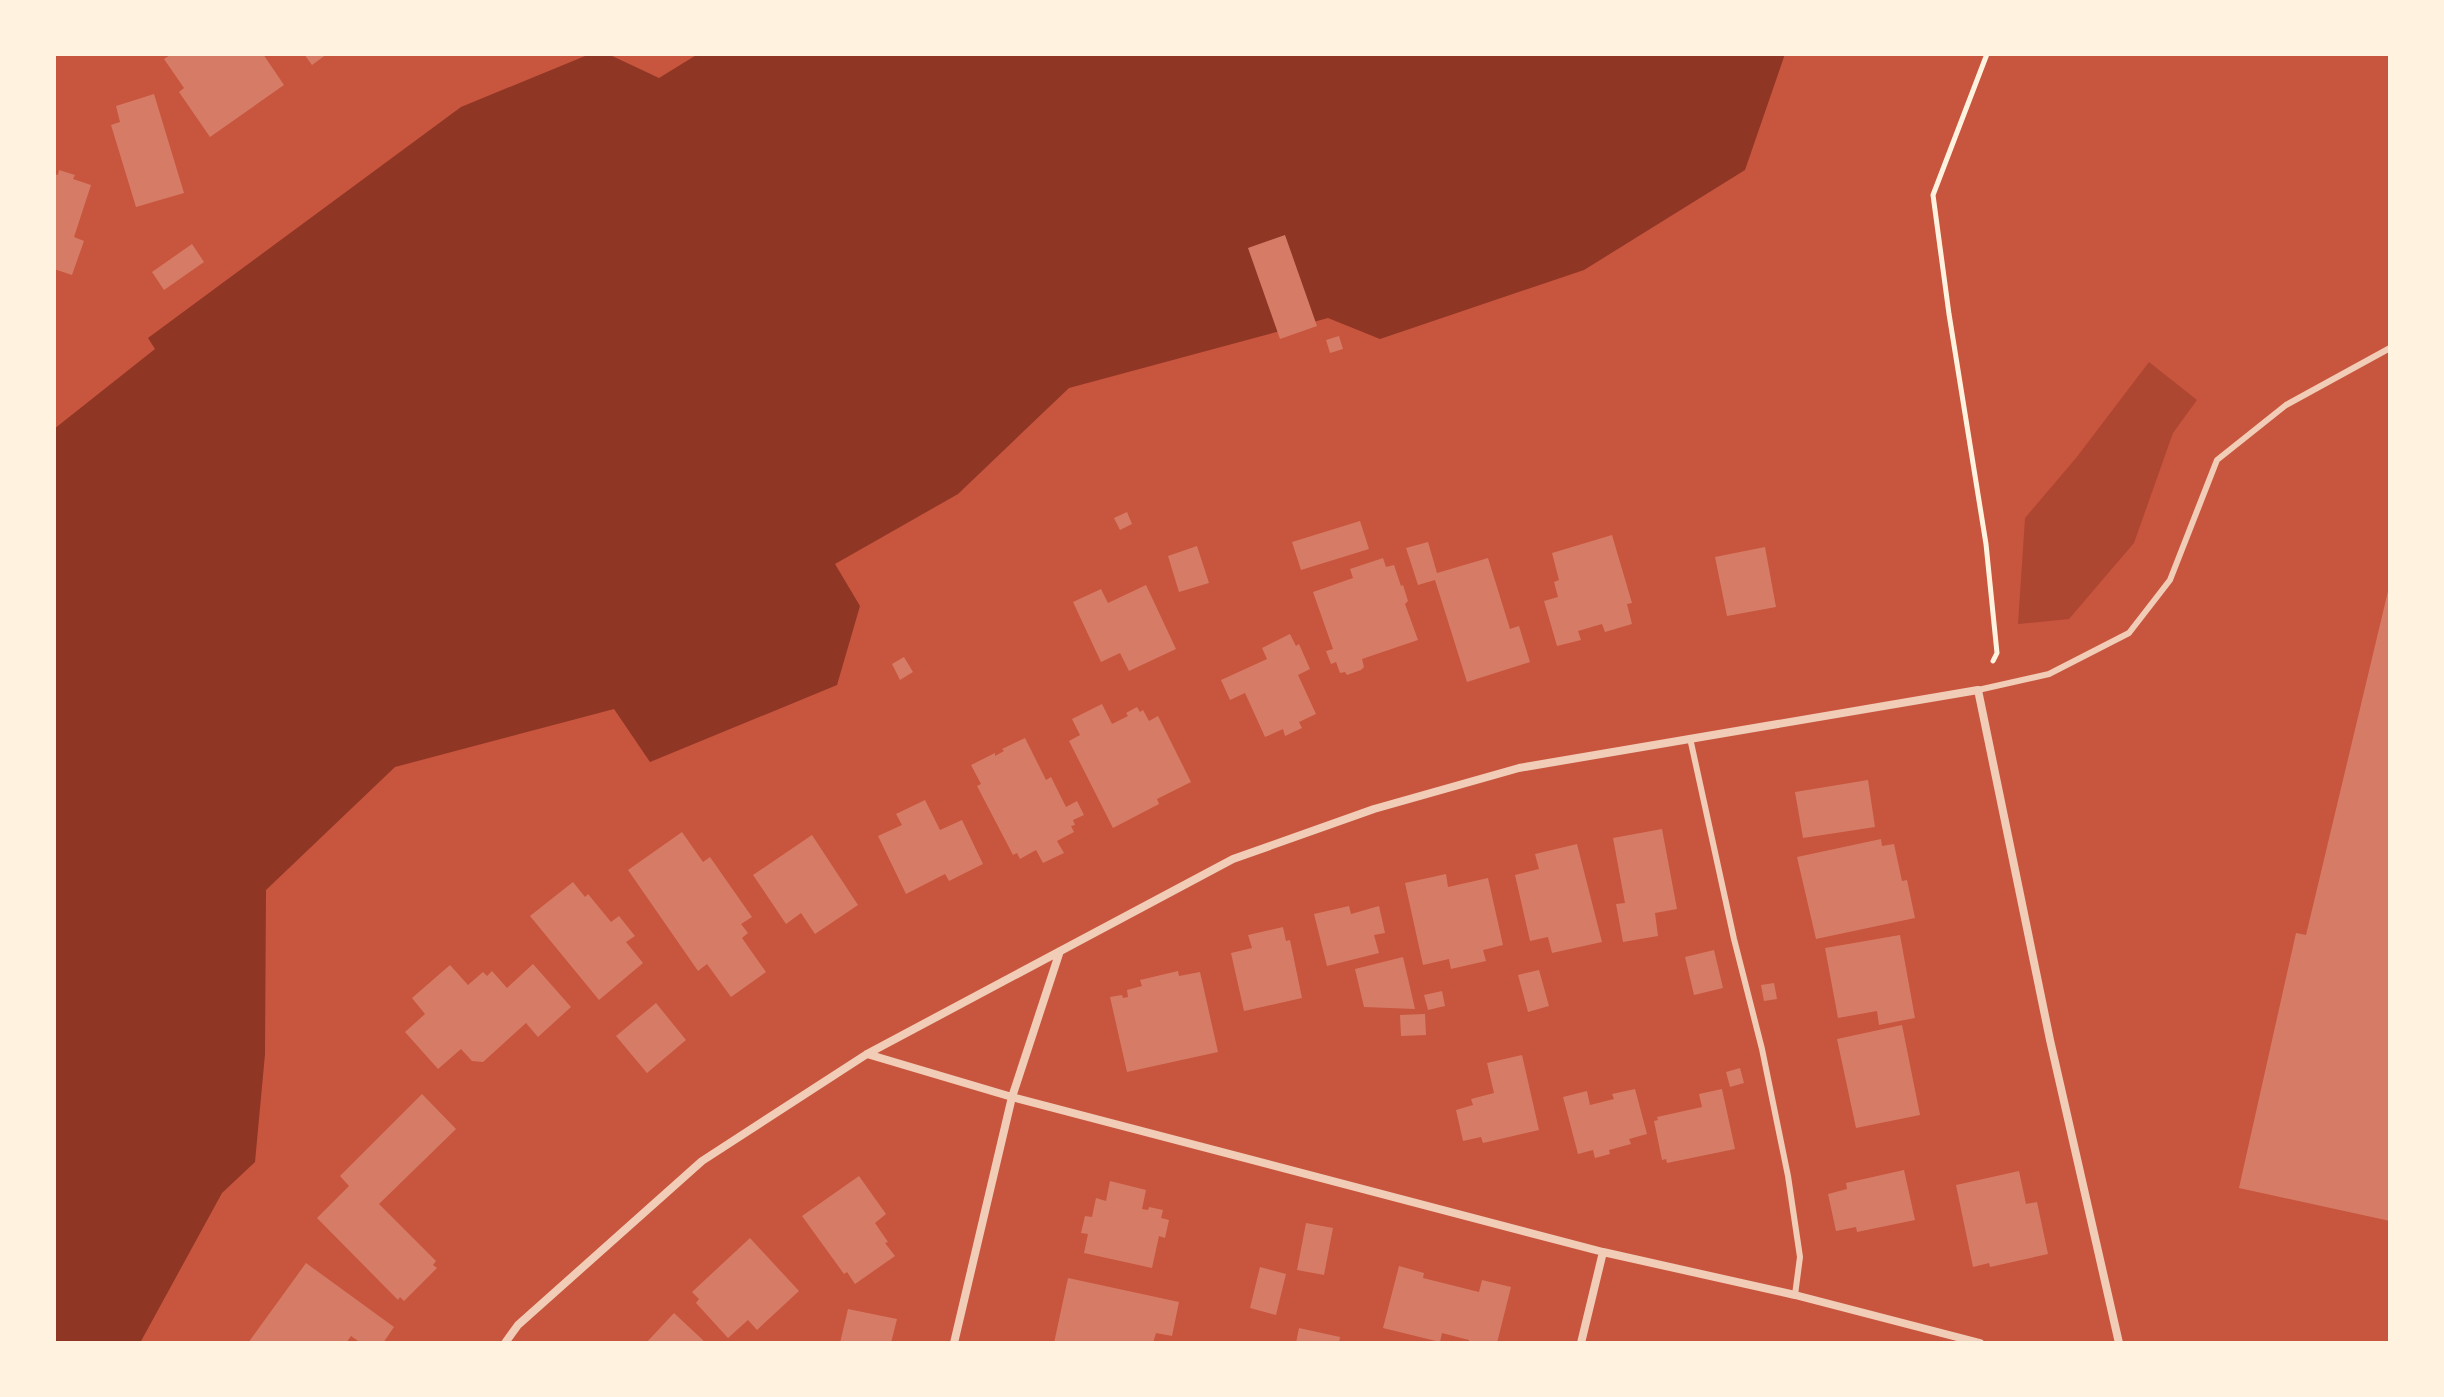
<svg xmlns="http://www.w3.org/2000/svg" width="2444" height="1397" viewBox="0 0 2444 1397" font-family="Roboto,sans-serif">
  <rect width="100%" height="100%" fill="#c8553d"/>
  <path fill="#ae4732" d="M 2149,362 L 2197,400 L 2173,433 L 2134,543 L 2069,619 L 2018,624 L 2025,518 L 2076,458 Z"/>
  <path fill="#8f3625" d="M 590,54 L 608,54 L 659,78 L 698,54 L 1785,54 L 1745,170 L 1584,270 L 1380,339 L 1328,318 L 1069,388 L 958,494 L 835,564 L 860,606 L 837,685 L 650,762 L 614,709 L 395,767 L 266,890 L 265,1054 L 255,1162 L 222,1193 L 140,1343 L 54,1343 L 54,429 L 155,349 L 148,338 L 461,107 Z"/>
  <path fill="#d67c66" d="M 172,54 L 263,54 L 284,85 L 210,137 L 179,92 L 184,88 L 164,59 Z
    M 304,54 L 327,54 L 312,65 Z
    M 154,94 L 184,193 L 136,207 L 111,125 L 120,122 L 116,106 Z
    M 59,170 L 75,175 L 73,179 L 91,185 L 74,237 L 84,241 L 72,275 L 54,269 L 54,174 L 58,175 Z
    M 1285,235 L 1317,326 L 1280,339 L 1248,248 Z
    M 192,244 L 204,262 L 164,290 L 152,272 Z
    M 1339,336 L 1343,349 L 1330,353 L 1326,340 Z
    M 1127,512 L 1132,524 L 1120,530 L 1114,518 Z
    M 1360,521 L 1369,549 L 1301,570 L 1292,542 Z
    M 1612,535 L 1632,603 L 1627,604 L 1632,624 L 1605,632 L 1602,624 L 1578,631 L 1581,640 L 1557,646 L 1544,601 L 1558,597 L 1554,582 L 1559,580 L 1552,553 Z
    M 1428,542 L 1437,573 L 1488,558 L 1510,629 L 1519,626 L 1530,662 L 1467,682 L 1435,580 L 1418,585 L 1406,548 Z
    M 1197,546 L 1209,583 L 1179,592 L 1168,556 Z
    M 1765,547 L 1776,607 L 1727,616 L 1715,557 Z
    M 1383,558 L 1386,567 L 1394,565 L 1401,586 L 1403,585 L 1408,601 L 1405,604 L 1418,640 L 1362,659 L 1364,667 L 1361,670 L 1347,675 L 1345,672 L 1340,673 L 1336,662 L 1331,664 L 1326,651 L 1333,649 L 1313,592 L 1353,578 L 1350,569 Z
    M 1146,585 L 1176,649 L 1129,671 L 1120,653 L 1101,662 L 1073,602 L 1101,589 L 1108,603 Z
    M 2389,587 L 2390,587 L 2390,1221 L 2239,1188 L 2296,933 L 2306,935 Z
    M 1290,634 L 1296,646 L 1299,644 L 1310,669 L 1298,675 L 1316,714 L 1299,722 L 1302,728 L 1285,736 L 1283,729 L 1265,737 L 1245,693 L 1230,700 L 1221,680 L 1267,659 L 1262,648 Z
    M 904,657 L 913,672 L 900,680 L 892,664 Z
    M 1102,704 L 1112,724 L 1128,716 L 1126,713 L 1137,707 L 1140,712 L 1143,710 L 1149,721 L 1158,716 L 1191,782 L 1157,799 L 1159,804 L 1113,828 L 1069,741 L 1080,735 L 1072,719 Z
    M 1025,738 L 1046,780 L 1051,777 L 1066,807 L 1077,801 L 1084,815 L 1073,820 L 1075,825 L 1071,826 L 1074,832 L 1057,841 L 1064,853 L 1043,863 L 1036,850 L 1020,859 L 1017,853 L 1013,855 L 977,786 L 981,784 L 971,765 L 995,753 L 995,756 L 1004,751 L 1002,749 Z
    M 1868,780 L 1875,827 L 1803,838 L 1795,792 Z
    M 925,800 L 940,830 L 962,820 L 983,864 L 949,881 L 945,874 L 906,894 L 878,836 L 902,825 L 896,814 Z
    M 1662,829 L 1677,909 L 1655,913 L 1658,936 L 1623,942 L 1616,904 L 1625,903 L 1613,838 Z
    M 682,832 L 703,862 L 710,857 L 752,917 L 741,924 L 748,933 L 742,938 L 766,972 L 731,997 L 707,964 L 698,971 L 628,870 Z
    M 812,835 L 858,905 L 815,934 L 801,913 L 786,924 L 753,875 Z
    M 1881,839 L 1882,846 L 1894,844 L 1902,881 L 1907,880 L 1915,918 L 1816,939 L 1797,857 Z
    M 1577,844 L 1602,942 L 1552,953 L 1548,937 L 1530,941 L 1515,875 L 1539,869 L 1535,854 Z
    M 1446,874 L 1448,887 L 1488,878 L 1503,945 L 1483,950 L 1486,961 L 1451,969 L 1449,959 L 1423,965 L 1405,883 Z
    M 573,882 L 585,897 L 588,894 L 611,922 L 619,916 L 635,936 L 626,942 L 643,963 L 599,1000 L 530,916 Z
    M 1349,906 L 1351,914 L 1379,906 L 1385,933 L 1374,935 L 1379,953 L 1327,966 L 1314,914 Z
    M 1283,927 L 1286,941 L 1290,940 L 1302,998 L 1244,1011 L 1231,953 L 1252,948 L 1248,935 Z
    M 1900,935 L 1915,1018 L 1879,1025 L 1877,1011 L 1838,1018 L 1825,948 Z
    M 1714,950 L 1723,988 L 1694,995 L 1685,957 Z
    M 1403,957 L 1415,1009 L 1364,1007 L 1355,969 Z
    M 533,964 L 571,1007 L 538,1037 L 526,1023 L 483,1062 L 472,1061 L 461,1049 L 438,1069 L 405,1032 L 425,1014 L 412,998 L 450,965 L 468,985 L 483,972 L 487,976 L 492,971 L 507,988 Z
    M 1539,970 L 1549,1006 L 1528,1012 L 1518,975 Z
    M 1178,971 L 1179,976 L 1200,972 L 1218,1052 L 1127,1072 L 1110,997 L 1122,995 L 1123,998 L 1128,997 L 1127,990 L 1142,986 L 1140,980 Z
    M 1774,983 L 1777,999 L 1764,1001 L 1761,985 Z
    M 1442,991 L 1445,1006 L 1428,1010 L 1424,995 Z
    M 656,1003 L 686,1040 L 647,1073 L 616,1036 Z
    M 1425,1014 L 1426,1035 L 1401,1036 L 1400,1015 Z
    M 1902,1025 L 1920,1115 L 1856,1128 L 1837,1039 Z
    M 1522,1055 L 1539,1130 L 1483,1143 L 1481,1137 L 1463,1141 L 1456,1110 L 1473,1105 L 1471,1099 L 1494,1093 L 1487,1063 Z
    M 1740,1068 L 1744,1083 L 1730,1087 L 1726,1072 Z
    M 1635,1089 L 1647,1134 L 1629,1139 L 1631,1144 L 1609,1150 L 1610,1154 L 1595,1158 L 1593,1150 L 1578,1154 L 1563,1097 L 1587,1091 L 1590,1105 L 1614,1099 L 1612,1094 Z
    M 1722,1089 L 1735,1149 L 1667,1163 L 1666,1159 L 1662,1160 L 1654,1121 L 1658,1120 L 1657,1117 L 1702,1107 L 1699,1094 Z
    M 422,1094 L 456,1129 L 379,1204 L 436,1261 L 433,1265 L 437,1268 L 404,1301 L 400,1297 L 398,1300 L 317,1218 L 349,1186 L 340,1176 Z
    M 1904,1170 L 1915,1220 L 1857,1232 L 1856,1227 L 1836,1231 L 1828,1194 L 1847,1189 L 1846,1183 Z
    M 2019,1171 L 2026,1204 L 2037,1202 L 2048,1254 L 1990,1267 L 1989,1263 L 1973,1267 L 1956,1185 Z
    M 859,1176 L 886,1214 L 875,1223 L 888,1242 L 885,1243 L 895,1256 L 855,1284 L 847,1272 L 844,1274 L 802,1216 Z
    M 1110,1181 L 1146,1190 L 1142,1209 L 1148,1210 L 1149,1207 L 1163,1210 L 1161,1218 L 1169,1220 L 1165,1238 L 1159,1236 L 1152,1268 L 1084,1253 L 1088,1234 L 1081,1233 L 1085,1216 L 1092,1217 L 1096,1198 L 1106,1201 Z
    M 1306,1223 L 1333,1228 L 1324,1275 L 1297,1270 Z
    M 750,1238 L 799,1291 L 757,1330 L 748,1320 L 728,1338 L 696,1303 L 699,1299 L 692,1292 Z
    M 306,1263 L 394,1327 L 383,1343 L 361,1343 L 351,1336 L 346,1343 L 248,1343 Z
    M 1399,1266 L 1424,1273 L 1423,1278 L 1479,1292 L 1482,1280 L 1511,1287 L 1497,1343 L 1469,1343 L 1469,1340 L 1442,1333 L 1440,1342 L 1383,1328 Z
    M 1260,1267 L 1286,1274 L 1276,1315 L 1250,1308 Z
    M 1068,1278 L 1179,1302 L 1172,1336 L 1156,1333 L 1153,1343 L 1054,1343 Z
    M 848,1309 L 897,1319 L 891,1343 L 840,1343 Z
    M 674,1313 L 706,1343 L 646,1343 Z
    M 1299,1328 L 1340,1337 L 1339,1343 L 1296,1343 Z"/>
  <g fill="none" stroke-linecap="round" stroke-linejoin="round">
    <path stroke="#fff3e0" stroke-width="5" d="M 1987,54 L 1933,195 L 1949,314 L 1986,544 L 1997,653 L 1993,661"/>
    <path stroke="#f1ccb7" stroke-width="6" d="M 1978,690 L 2049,674 L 2129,633 L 2170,580 L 2217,460 L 2286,405 L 2390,348
      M 1690,738 L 1734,939 L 1762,1049 L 1788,1176 L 1800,1257 L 1795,1295"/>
    <path stroke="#f1ccb7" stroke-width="8" d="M 867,1054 L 1012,1097 L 1603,1252 L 1795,1295 L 1980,1343
      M 505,1343 L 518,1325 L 702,1161 L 867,1054 L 1233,859 L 1374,809 L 1519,768 L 1978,690 L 2050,1040 L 2119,1343
      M 954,1343 L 1012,1097 L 1060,951
      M 1581,1343 L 1603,1252"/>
  </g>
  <rect width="2444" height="1397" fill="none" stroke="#fff3e0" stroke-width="112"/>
</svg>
